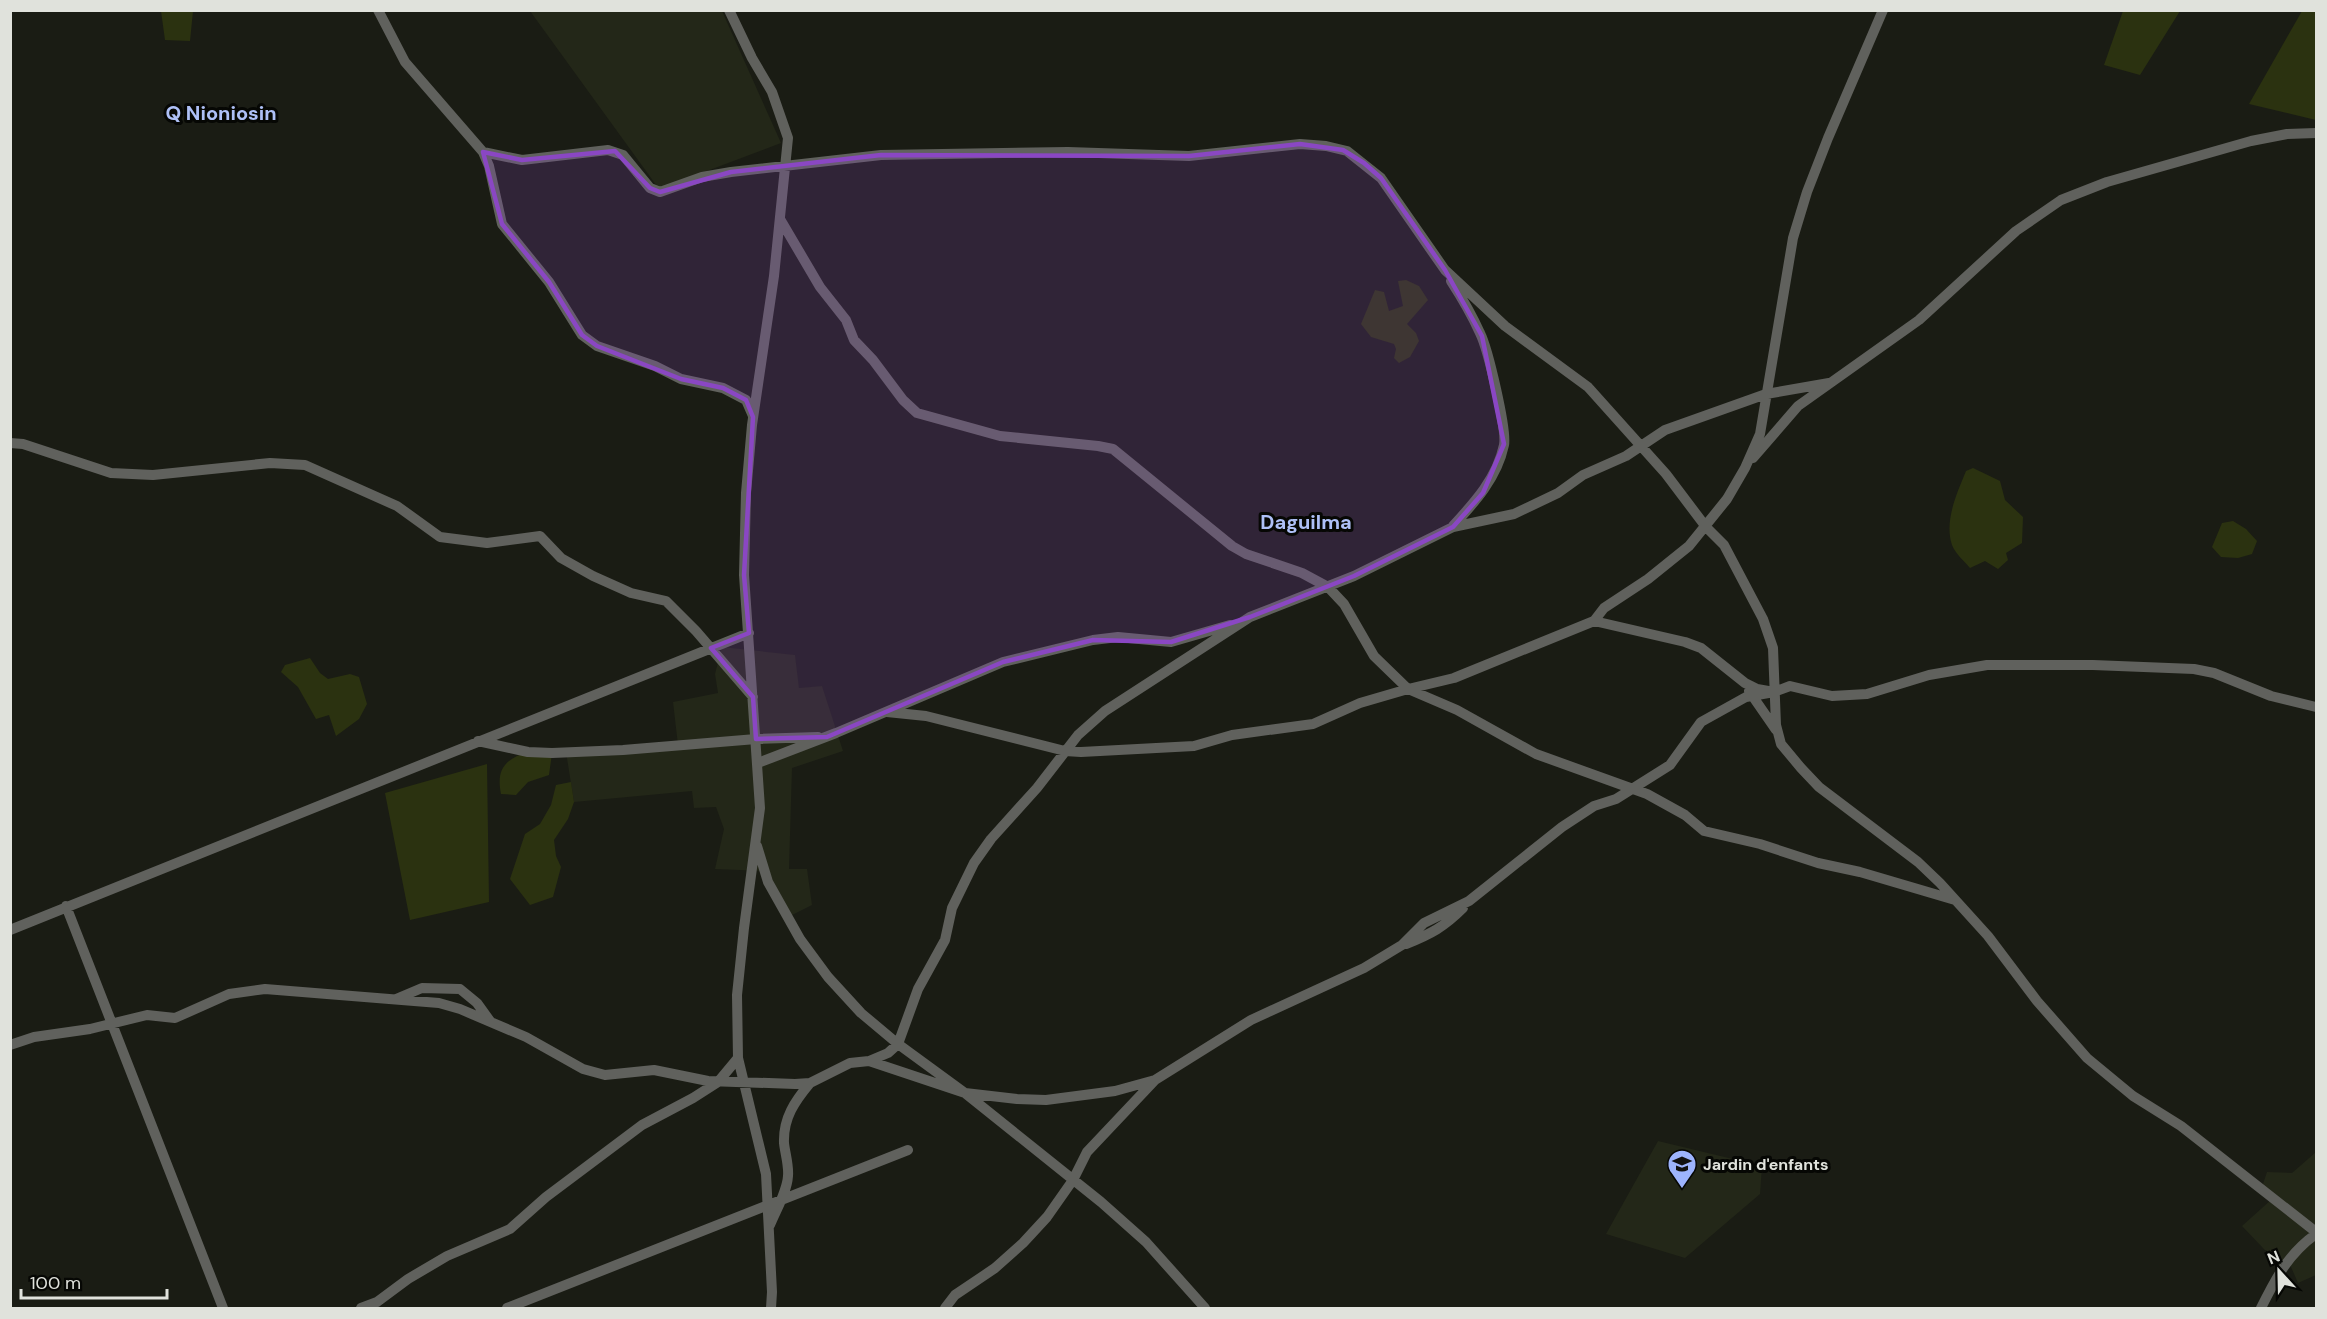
<svg xmlns="http://www.w3.org/2000/svg" width="2327" height="1319" viewBox="0 0 2327 1319" font-family="'DM Sans',sans-serif">
  <rect width="100%" height="100%" fill="#1a1c14"/>
  <path fill="#232718" d="M 530,11 L 722,11 L 781,143 L 659,189 Z
    M 722,647 L 795,655 L 799,688 L 822,686 L 843,751 L 792,768 L 789,869 L 807,869 L 812,905 L 788,917 L 765,871 L 715,869 L 724,829 L 716,807 L 694,808 L 692,791 L 574,802 L 566,752 L 678,745 L 673,702 L 718,693 L 715,674 Z
    M 1658,1141 L 1762,1166 L 1760,1194 L 1685,1258 L 1606,1234 Z
    M 2316,1152 L 2316,1275 L 2298,1283 L 2288,1260 L 2282,1268 L 2242,1226 L 2272,1199 L 2261,1190 L 2267,1172 L 2292,1173 Z"/>
  <path fill="#2b3210" d="M 161,11 L 193,11 L 190,41 L 165,40 Z
    M 2123,11 L 2180,11 L 2140,75 L 2104,65 Z
    M 2302,11 L 2316,11 L 2316,120 L 2249,104 Z
    M 1406,280 L 1419,286 L 1428,300 L 1407,324 L 1416,333 L 1419,341 L 1410,357 L 1399,363 L 1394,358 L 1396,349 L 1394,344 L 1371,337 L 1361,324 L 1375,290 L 1384,292 L 1389,311 L 1403,306 L 1398,281 Z
    M 1973,468 L 2000,481 L 2005,500 L 2023,517 L 2022,543 L 2006,553 L 2008,560 L 1998,569 L 1985,561 L 1970,568 C 1964,561 1955,553 1952,545 C 1944,521 1957,493 1966,471 Z
    M 2233,521 L 2246,529 L 2257,541 L 2252,554 L 2238,558 L 2221,557 L 2212,547 L 2222,523 Z
    M 310,658 L 320,673 L 328,679 L 350,674 L 359,677 L 367,704 L 359,719 L 336,736 L 329,715 L 316,719 L 298,687 L 281,672 L 285,665 Z
    M 528,752 L 552,753 L 549,775 L 528,782 L 516,795 L 501,794 C 496,769 505,759 528,752 Z
    M 487,764 L 489,902 L 410,920 L 385,793 Z
    M 571,782 L 574,802 L 568,819 L 554,840 L 556,856 L 561,867 L 553,897 L 530,905 L 510,879 L 525,834 L 540,824 L 551,805 L 556,785 Z"/>
  <g fill="none" stroke-linecap="round" stroke-linejoin="round">
    <path stroke="#60615d" stroke-width="10" d="M 378,10 L 405,62 L 483,152 L 489,166 L 502,224 L 549,282 L 582,335 L 597,346 L 655,366 L 681,379 L 723,388 L 746,400 L 753,416
      M 729,10 L 752,58 L 772,92 L 788,138 L 774,276 L 752,425 L 746,493 L 744,575 L 760,808 L 744,928 L 737,995 L 738,1058 L 766,1174 L 772,1292 L 771,1308
      M 483,152 L 522,160 L 608,150 L 623,155 L 650,188 L 660,192 L 702,177 L 731,172 L 881,155 L 1068,152 L 1189,156 L 1300,144 L 1326,146 L 1347,151 L 1381,178 L 1445,270 L 1505,326 L 1588,387 L 1666,474 L 1706,527 L 1724,545 L 1763,619 L 1773,648 L 1776,725 L 1781,744 L 1801,768 L 1819,787 L 1918,862 L 1940,883 L 1988,936 L 2037,1001 L 2087,1058 L 2133,1096 L 2181,1126 L 2316,1232
      M 780,219 L 820,287 L 846,320 L 854,340 L 873,360 L 903,400 L 917,413 L 1000,436 L 1098,446 L 1113,449 L 1232,546 L 1246,554 L 1302,573 L 1328,587 L 1344,604 L 1374,656 L 1408,689 L 1457,710 L 1536,754 L 1647,794 L 1685,815 L 1704,831 L 1760,844 L 1818,863 L 1860,872 L 1955,900
      M 1451,281 C 1462,298 1472,315 1480,333 C 1488,349 1507,430 1504,445 C 1497,478 1475,502 1453,526
      M 10,443 L 23,444 L 111,473 L 153,475 L 270,463 L 305,465 L 397,506 L 440,537 L 487,543 L 540,536 L 561,558 L 593,576 L 631,593 L 666,601 L 696,631 L 753,697
      M 1753,458 L 1798,406 L 1919,320 L 2016,231 L 2061,200 L 2107,182 L 2251,141 L 2287,134 L 2316,133
      M 1594,621 L 1604,608 L 1648,579 L 1689,546 L 1727,499 L 1745,468 L 1760,434 L 1793,238 L 1807,192 L 1828,138 L 1883,10
      M 1749,691 L 1776,730
      M 887,712 L 926,716 L 1065,751 L 1081,752 L 1194,746 L 1232,735 L 1313,724 L 1360,703 L 1408,689 L 1454,678 L 1594,621 L 1685,642 L 1701,648 L 1745,683 L 1757,689 L 1774,692 L 1790,686 L 1832,696 L 1867,694 L 1929,675 L 1987,665 L 2093,665 L 2194,669 L 2214,673 L 2271,696 L 2316,707
      M 478,741 L 528,752 L 552,753 L 623,750 L 756,739 L 818,737
      M 758,763 L 836,733 L 1003,662 L 1093,640 L 1118,637 L 1171,642 L 1230,625
      M 757,846 L 768,882 L 800,939 L 828,977 L 861,1013 L 898,1044 L 965,1093 L 1101,1202 L 1146,1242 L 1205,1308
      M 66,906 L 223,1308
      M 10,930 L 749,633
      M 1406,944 C 1431,934 1444,927 1463,908
      M 396,999 L 422,988 L 460,989 L 477,1003 L 490,1021
      M 10,1045 L 34,1037 L 90,1029 L 147,1015 L 175,1018 L 229,994 L 265,989 L 439,1003 L 460,1009 L 526,1037 L 583,1069 L 605,1075 L 654,1070 L 708,1081 L 795,1084 L 810,1083 L 850,1063 L 869,1061 L 965,1093 L 1017,1099 L 1046,1100 L 1115,1091 L 1155,1080 L 1251,1020 L 1364,968 L 1402,945 L 1424,923 L 1469,901 L 1562,827 L 1594,806 L 1616,799 L 1670,765 L 1701,722 L 1746,697 L 1774,692
      M 869,1061 L 888,1053 L 898,1044 L 918,989 L 945,940 L 952,908 L 974,863 L 991,839 L 1037,788 L 1078,735 L 1105,711 L 1250,617 L 1354,576 L 1453,527 L 1514,514 L 1558,493 L 1583,475 L 1626,456 L 1665,430 L 1766,394 L 1829,383
      M 770,1225 C 776,1210 787,1192 788,1176 C 789,1165 785,1153 784,1143 C 783,1118 795,1101 810,1083
      M 361,1308 L 377,1302 L 408,1279 L 447,1256 L 510,1229 L 546,1197 L 642,1125 L 693,1098 L 718,1082 L 738,1058
      M 507,1308 L 908,1150
      M 945,1308 L 955,1295 L 995,1268 L 1023,1243 L 1047,1217 L 1073,1180 L 1087,1152 L 1155,1080
      M 2261,1308 C 2276,1278 2288,1254 2316,1234"/>
  </g>
  <path fill="#8a47c3" fill-opacity="0.2" stroke="#8a47c3" stroke-width="4.5" stroke-linejoin="round" d="M 1300,144 L 1343,150 L 1364,163 L 1381,178 L 1445,270 L 1482,336 L 1504,444 L 1483,493 L 1453,527 L 1354,576 L 1250,617 L 1171,642 L 1093,640 L 1003,662 L 827,737 L 756,739 L 753,697 L 711,648 L 749,633 L 744,575 L 753,417 L 746,400 L 723,388 L 681,379 L 597,346 L 582,335 L 549,282 L 502,224 L 483,152 L 522,160 L 615,151 L 650,188 L 660,192 L 731,172 L 881,155 L 1189,156 Z"/>
  <defs>
    <g id="school-pin" transform="scale(1.5)"><path d="M0 17L-7.5 6A9.5 9.5 0 1 1 7.5 6Z" fill="#9db4fd" stroke="#060704"/><path d="M0-5L7-2L0 1L-7-2ZM-4 1L0 2.5L4 1V4Q0 6-4 4Z" fill="#111"/></g>
  </defs>
  <g fill-rule="evenodd">
    <use href="#school-pin" x="1682" y="1164"/>
  </g>
  <g text-anchor="middle" dominant-baseline="central" stroke-width="6" stroke-linejoin="round" paint-order="stroke">
    <g font-size="16" font-weight="bold" fill="#e0e2dc" stroke="#060704" text-anchor="start">
      <text x="1703" y="1164">Jardin d'enfants</text>
    </g>
    <g font-size="20" font-weight="bold" fill="#aec0f7" stroke="#060704">
      <text x="221" y="113">Q Nioniosin</text>
      <text x="1306" y="522">Daguilma</text>
    </g>
  </g>
  <rect width="2327" height="1319" fill="none" stroke="#e0e2dc" stroke-width="24"/>
  <g transform="translate(2279 1271) rotate(338)" stroke="#060704" stroke-width="4.5" paint-order="stroke">
  <path d="M0-4.5L10 22L0 15L-10 22Z" fill="#e0e2dc"/>
  <text y="-9" font-size="16" font-weight="bold" text-anchor="middle" fill="#e0e2dc">N</text>
  </g>
  <path d="M21 1289v9h146v-9" fill="none" stroke="#e0e2dc" stroke-width="3"/>
  <text x="30" y="1289" font-size="18" fill="#e0e2dc" stroke="#060704" stroke-width="4.5" paint-order="stroke">100 m</text>
</svg>
